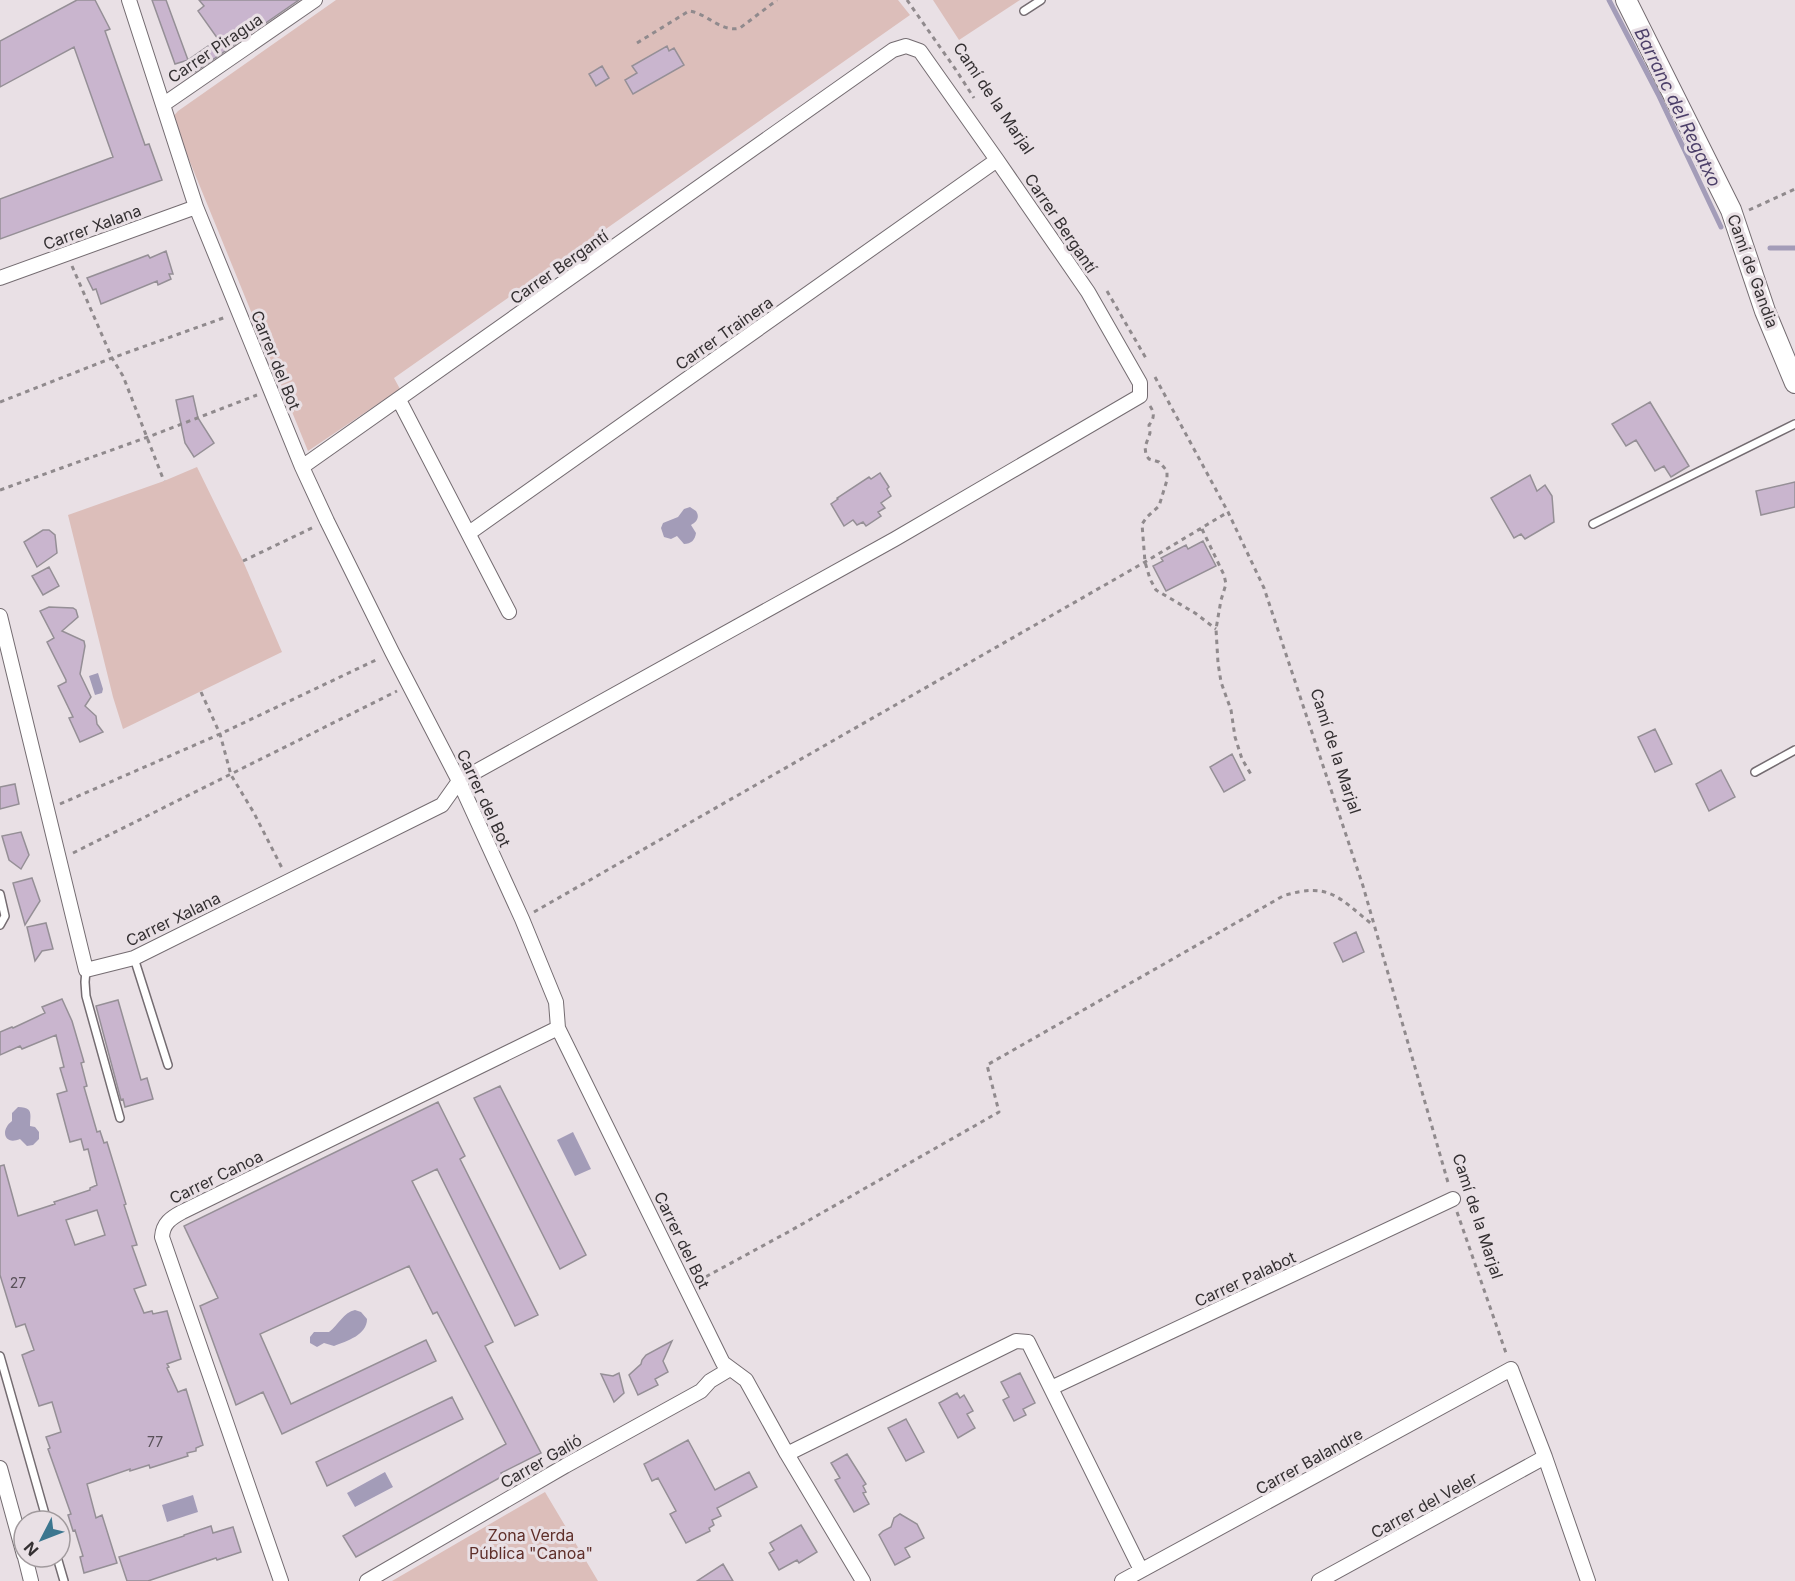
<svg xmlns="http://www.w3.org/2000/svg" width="1795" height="1581" viewBox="0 0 1795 1581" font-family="Inter,sans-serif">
  <rect width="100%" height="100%" fill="#e9e0e5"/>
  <path fill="#dcbeba" d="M 336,0 L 898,0 L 910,15 L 394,378 L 400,389 L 308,451 L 172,118 L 178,111 Z
    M 933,0 L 1020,0 L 959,40 Z
    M 197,467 L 243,561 L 282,652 L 123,729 L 113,697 L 68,515 L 164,481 Z
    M 545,1492 L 598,1581 L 392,1581 Z"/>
  <path fill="#a39cb8" d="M 690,507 L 696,511 C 700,517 697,522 691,525 L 696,533 C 695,540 691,544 684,544 L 677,536 L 671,539 L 664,537 L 661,528 L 663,523 L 678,517 L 684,509 Z
    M 98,673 L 103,689 L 102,693 L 95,695 L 89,676 Z
    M 18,1107 C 34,1107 30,1115 30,1126 L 35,1127 L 39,1132 L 39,1139 L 33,1145 L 27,1146 L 20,1139 C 4,1146 0,1130 12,1121 L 12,1113 Z
    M 573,1132 L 591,1169 L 575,1176 L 557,1140 Z
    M 355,1310 L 361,1312 L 367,1319 C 367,1335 347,1341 334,1346 L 324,1343 L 317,1347 L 310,1343 L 310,1337 L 314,1332 L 329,1332 C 338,1325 344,1312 355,1310 Z
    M 385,1472 L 393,1487 L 355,1507 L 347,1493 Z
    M 193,1495 L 198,1512 L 167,1522 L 162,1505 Z"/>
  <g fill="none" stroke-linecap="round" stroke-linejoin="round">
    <path stroke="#a39cb8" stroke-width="5" d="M 1609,0 L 1658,94 L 1721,227
      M 1770,248 L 1795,248"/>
  </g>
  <path fill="#c9b5ce" stroke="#958f96" stroke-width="1.5" fill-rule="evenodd" d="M 77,0 L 95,0 L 110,29 L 105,31 L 145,145 L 149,144 L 162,180 L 0,239 L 0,199 L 113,157 L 74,47 L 0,87 L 0,41 Z
    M 152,0 L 166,0 L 188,60 L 175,64 Z
    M 199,0 L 299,0 L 195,72 L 188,60 L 218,39 L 198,11 L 204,6 Z
    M 667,46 L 669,51 L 674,48 L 684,65 L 633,94 L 625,80 L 637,73 L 632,66 Z
    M 602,66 L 609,78 L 596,86 L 589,74 Z
    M 166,251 L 173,274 L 169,274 L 171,279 L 158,285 L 157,281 L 101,304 L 96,289 L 93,290 L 87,278 L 148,255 L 150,258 Z
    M 193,396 L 198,418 L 214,443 L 194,457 L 185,443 L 176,400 Z
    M 1650,402 L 1689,466 L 1671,477 L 1664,466 L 1655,471 L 1636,440 L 1626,446 L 1612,424 Z
    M 880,473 L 889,487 L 887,489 L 891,496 L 881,503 L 885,508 L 878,512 L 881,516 L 866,526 L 863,522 L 857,525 L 853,520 L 844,526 L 831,504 L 838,499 L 837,498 L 869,477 L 871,479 Z
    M 1530,475 L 1537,491 L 1545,485 L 1552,496 L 1554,522 L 1525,539 L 1521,534 L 1514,538 L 1491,498 Z
    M 1795,482 L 1795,507 L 1761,515 L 1756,491 Z
    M 43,530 L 49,530 L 55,535 L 57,553 L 37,567 L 24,542 Z
    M 1203,541 L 1216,566 L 1166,591 L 1153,566 L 1163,561 L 1161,558 L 1186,545 L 1188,549 Z
    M 49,567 L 59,586 L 43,595 L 32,576 Z
    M 49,607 L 73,608 L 76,610 L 78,617 L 62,631 L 84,641 L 85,646 L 80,674 L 91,697 L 85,706 L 96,716 L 97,724 L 103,732 L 80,742 L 69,718 L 73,717 L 58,686 L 66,682 L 66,680 L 47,642 L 54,638 L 40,611 Z
    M 1655,729 L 1672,764 L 1655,772 L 1638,737 Z
    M 1232,754 L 1245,780 L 1224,792 L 1210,767 Z
    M 1721,770 L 1735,797 L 1709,811 L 1696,784 Z
    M 15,784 L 19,804 L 0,809 L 0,787 Z
    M 21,832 L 29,855 L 21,869 L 9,860 L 2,836 Z
    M 32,878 L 40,901 L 25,925 L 13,883 Z
    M 46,923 L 53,949 L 42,951 L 35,961 L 27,927 Z
    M 1356,932 L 1364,952 L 1343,962 L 1334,943 Z
    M 62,999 L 72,1021 L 84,1062 L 81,1063 L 87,1086 L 84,1087 L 97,1132 L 100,1131 L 104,1143 L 107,1142 L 126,1204 L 124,1205 L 137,1245 L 132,1246 L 146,1285 L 134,1289 L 144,1313 L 152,1311 L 153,1314 L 167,1311 L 181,1359 L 167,1364 L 169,1367 L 167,1368 L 178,1392 L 186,1389 L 203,1445 L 196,1448 L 196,1451 L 187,1453 L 188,1456 L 150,1468 L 149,1465 L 130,1471 L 130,1469 L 87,1484 L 96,1518 L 102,1515 L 117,1563 L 84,1573 L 80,1557 L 83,1556 L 75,1530 L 73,1531 L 68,1515 L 71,1514 L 48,1449 L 50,1448 L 46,1437 L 61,1432 L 52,1402 L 39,1406 L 22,1355 L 34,1350 L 25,1324 L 16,1327 L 0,1275 L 0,1166 L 4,1165 L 18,1216 L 55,1204 L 54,1202 L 90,1190 L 90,1188 L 97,1185 L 88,1149 L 84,1150 L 81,1139 L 70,1142 L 57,1094 L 67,1091 L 60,1068 L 64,1067 L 56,1035 L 22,1049 L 20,1046 L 0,1055 L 0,1032 L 12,1027 L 13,1028 L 45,1013 L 42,1007 ZM 97,1210 L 105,1235 L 75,1245 L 66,1220 Z
    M 118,1000 L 141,1080 L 147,1078 L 153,1099 L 125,1107 L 123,1099 L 121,1100 L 96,1006 Z
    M 500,1086 L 586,1255 L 560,1269 L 474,1098 Z
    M 438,1102 L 465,1156 L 460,1159 L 538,1315 L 515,1326 L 437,1169 L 412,1181 L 493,1342 L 485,1346 L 541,1453 L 501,1473 L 503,1476 L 356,1557 L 343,1536 L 506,1444 L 437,1312 L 433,1314 L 409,1266 L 260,1334 L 291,1404 L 426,1340 L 436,1361 L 282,1434 L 263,1392 L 236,1405 L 200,1306 L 218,1298 L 184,1226 Z
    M 672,1341 L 663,1361 L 668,1372 L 655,1379 L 658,1385 L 638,1395 L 629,1375 L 641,1364 L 642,1360 L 646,1355 Z
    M 619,1373 L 624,1393 L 614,1402 L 601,1374 L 613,1376 Z
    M 1020,1373 L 1035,1403 L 1023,1409 L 1026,1415 L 1014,1421 L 1003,1400 L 1009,1397 L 1001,1382 Z
    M 957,1393 L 960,1398 L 964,1395 L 973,1411 L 967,1414 L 975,1428 L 958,1438 L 939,1403 Z
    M 452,1397 L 463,1419 L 327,1486 L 316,1462 Z
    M 906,1419 L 924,1452 L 906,1461 L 888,1428 Z
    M 688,1440 L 715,1490 L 749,1472 L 757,1487 L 717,1508 L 721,1516 L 712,1520 L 714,1525 L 709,1528 L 710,1531 L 686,1543 L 670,1514 L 676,1511 L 658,1478 L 652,1481 L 644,1464 Z
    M 847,1454 L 866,1484 L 863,1486 L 866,1492 L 863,1493 L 869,1504 L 854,1512 L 835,1480 L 840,1478 L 831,1463 Z
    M 900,1514 L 917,1524 L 924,1538 L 905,1548 L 910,1557 L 895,1565 L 879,1535 L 883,1531 L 891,1527 L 894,1518 Z
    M 801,1525 L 817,1552 L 799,1563 L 797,1560 L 779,1570 L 769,1553 L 774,1550 L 770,1543 Z
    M 211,1526 L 213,1533 L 233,1527 L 241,1552 L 217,1560 L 216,1558 L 148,1581 L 127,1581 L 119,1557 L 184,1536 L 184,1535 Z
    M 723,1564 L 733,1581 L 697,1581 Z"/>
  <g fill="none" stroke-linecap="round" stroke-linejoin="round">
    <g stroke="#746c71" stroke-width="10">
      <path id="service" d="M 1024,11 L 1041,0
        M 1593,524 L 1795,424
        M 1755,772 L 1795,750
        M 0,894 L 5,916 L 0,925
        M 134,958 L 168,1065
        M 86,970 L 85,982 L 86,996 L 120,1118
        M 0,1356 L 47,1521
        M 57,1557 L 64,1581"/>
    </g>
    <g stroke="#746c71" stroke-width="16">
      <path id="minor" d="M 129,0 L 196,207 L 302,467 L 327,521 L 392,652 L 459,781 L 522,919 L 556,1002 L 558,1028 L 723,1363 L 746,1380 L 787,1454 L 863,1581
        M 164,104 L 315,0
        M 0,278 L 196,207
        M 399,400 L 509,612
        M 469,533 L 997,160
        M 0,616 L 86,970 L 134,958 L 442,805 L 459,781 L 895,539 L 1140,396 L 1140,383 L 1088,292 L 997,160 L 920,51 L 906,46 L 893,50 L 302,467
        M 1051,1388 L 1453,1199
        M 787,1454 L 1016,1341 L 1028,1342 L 1141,1570
        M 0,1468 L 24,1555
        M 25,1557 L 31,1581
        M 281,1581 L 162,1237 C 163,1223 171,1218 182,1212 L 558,1028
        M 367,1581 L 565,1466 L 701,1391 L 710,1381 L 730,1369
        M 1122,1581 L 1511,1369 L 1545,1457 L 1588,1581
        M 1319,1581 L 1545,1457"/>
    </g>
    <g stroke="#746c71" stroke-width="22">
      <path id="secondary" d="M 1626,0 L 1731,210 L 1765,311 L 1795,383"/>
    </g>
    <path stroke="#908a8d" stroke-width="3" stroke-dasharray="4.5 4.5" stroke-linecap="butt" d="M 907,0 L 956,70 L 974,98
      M 637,43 L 689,11 C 707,13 721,33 740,28 L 777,0
      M 1749,210 L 1795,189
      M 1072,238 L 1088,263
      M 72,266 L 112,358 L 123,376 L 164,481
      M 1107,291 L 1147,360
      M 1155,377 L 1228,512 L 1264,588 L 1363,886 L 1449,1186
      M 0,402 L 112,358 L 226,317
      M 1150,406 C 1155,413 1154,419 1149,425 L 1150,433 L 1145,447 L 1146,455 L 1149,459 L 1159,462 L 1162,465 L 1167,471 L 1167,480 L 1159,506 L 1147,517 L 1142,524 L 1145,562 L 1150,579 L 1156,590 L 1195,613 L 1216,629
      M 0,490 L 148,437 L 257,395
      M 1202,529 L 1224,575 L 1226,584 L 1221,600 L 1216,629 L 1218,663 L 1221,682 L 1231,710 L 1235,737 L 1242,759 L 1252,776
      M 243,561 L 314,527
      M 201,692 L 220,734 L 231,775 L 254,813 L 282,868
      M 60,804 L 220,734 L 378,659
      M 73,853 L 397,691
      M 534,912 L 1145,562 L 1228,512
      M 1457,1212 L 1507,1356
      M 698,1281 L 790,1231 L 999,1112 L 987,1065 L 1283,896 C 1329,881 1339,898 1373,925"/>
    <use href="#service" stroke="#fff" stroke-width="7"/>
    <use href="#minor" stroke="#fff" stroke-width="14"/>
    <use href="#secondary" stroke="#fff" stroke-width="20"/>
  </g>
  <g text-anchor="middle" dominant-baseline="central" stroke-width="6" stroke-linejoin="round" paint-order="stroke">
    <g font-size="14" fill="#595159">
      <text x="18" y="1282">27</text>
      <text x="155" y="1441">77</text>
    </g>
    <g font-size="16" fill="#343032" stroke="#e9e0e5">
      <text transform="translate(215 48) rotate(-34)">Carrer Piragua</text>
      <text transform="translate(994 98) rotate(56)">Camí de la Marjal</text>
      <text transform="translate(1061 223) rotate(56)">Carrer Bergantí</text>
      <text transform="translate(92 227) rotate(-20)">Carrer Xalana</text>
      <text transform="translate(559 267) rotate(-35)">Carrer Bergantí</text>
      <text transform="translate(1753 271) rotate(70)">Camí de Gandia</text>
      <text transform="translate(724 333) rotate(-35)">Carrer Trainera</text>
      <text transform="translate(276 360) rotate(68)">Carrer del Bot</text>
      <text transform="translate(1336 751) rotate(72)">Camí de la Marjal</text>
      <text transform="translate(484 798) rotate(65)">Carrer del Bot</text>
      <text transform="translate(173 919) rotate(-26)">Carrer Xalana</text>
      <text transform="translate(216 1177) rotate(-26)">Carrer Canoa</text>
      <text transform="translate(1478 1216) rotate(72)">Camí de la Marjal</text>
      <text transform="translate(682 1240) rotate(64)">Carrer del Bot</text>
      <text transform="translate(1245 1279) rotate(-25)">Carrer Palabot</text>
      <text transform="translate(541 1461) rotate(-30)">Carrer Galió</text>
      <text transform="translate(1309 1461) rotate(-29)">Carrer Balandre</text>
      <text transform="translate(1424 1505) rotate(-29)">Carrer del Veler</text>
    </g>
    <g font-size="16" fill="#5f2f2a" stroke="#e9e0e5">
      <text x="531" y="1535">Zona Verda<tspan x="531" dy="18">Pública "Canoa"</tspan></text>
    </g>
    <g font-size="18" font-style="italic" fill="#4c3f69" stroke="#e9e0e5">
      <text transform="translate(1678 107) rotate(64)">Barranc del Regatxo</text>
    </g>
  </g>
  <g transform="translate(42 1539) rotate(228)"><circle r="28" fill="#e9e0e5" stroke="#a19a9d" stroke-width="1.5"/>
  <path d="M0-4.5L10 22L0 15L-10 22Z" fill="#3c768f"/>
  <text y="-9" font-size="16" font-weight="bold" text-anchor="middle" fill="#343032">N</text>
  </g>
</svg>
